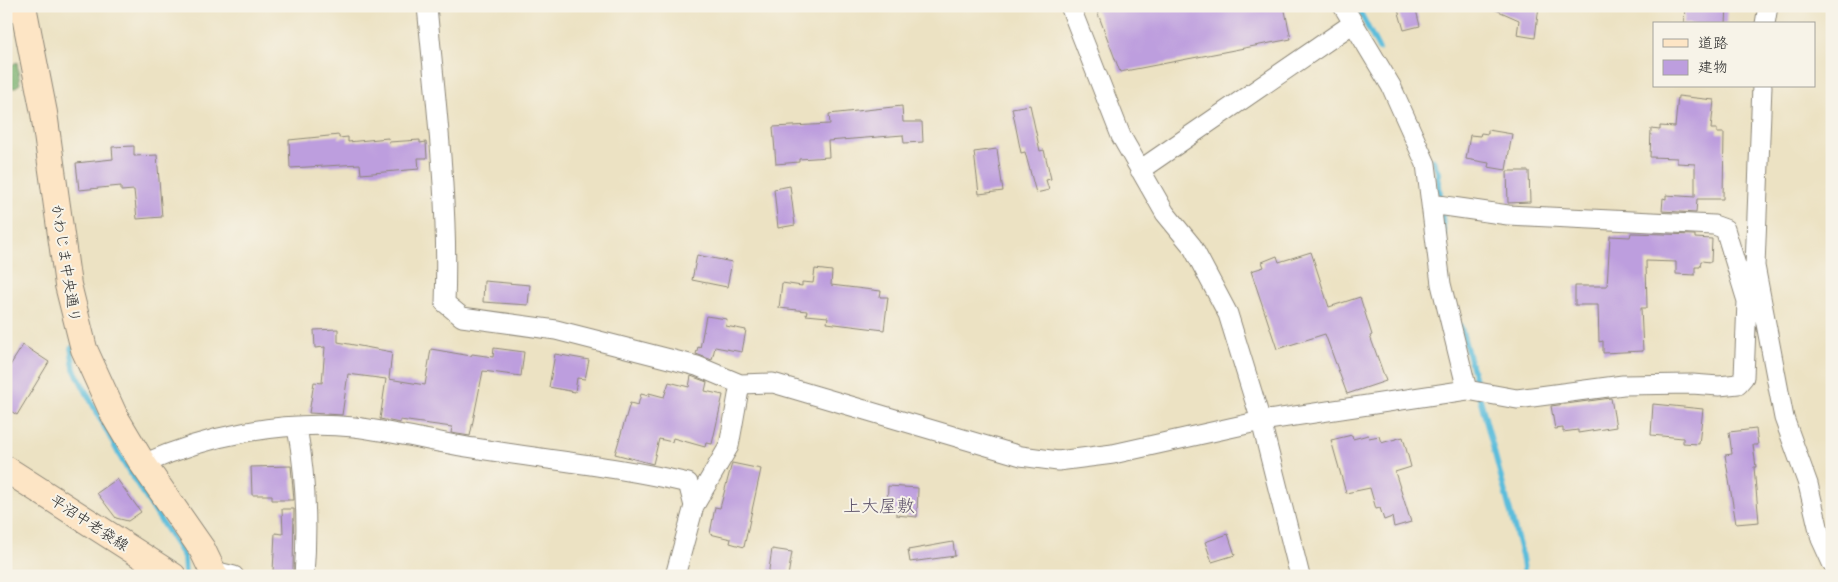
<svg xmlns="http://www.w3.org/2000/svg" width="1838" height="582" viewBox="0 0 1838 582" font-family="Mali,'Klee One',sans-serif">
  <rect width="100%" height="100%" fill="#f7f3e8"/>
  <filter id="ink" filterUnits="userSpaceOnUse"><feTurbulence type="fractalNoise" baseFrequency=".02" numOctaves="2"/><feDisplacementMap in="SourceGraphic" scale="10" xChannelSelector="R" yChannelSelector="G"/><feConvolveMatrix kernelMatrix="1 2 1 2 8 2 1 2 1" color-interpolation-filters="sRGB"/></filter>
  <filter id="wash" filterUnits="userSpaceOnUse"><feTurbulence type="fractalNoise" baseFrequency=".0096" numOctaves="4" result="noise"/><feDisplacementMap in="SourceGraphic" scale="20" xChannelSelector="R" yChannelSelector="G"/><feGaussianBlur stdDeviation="1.12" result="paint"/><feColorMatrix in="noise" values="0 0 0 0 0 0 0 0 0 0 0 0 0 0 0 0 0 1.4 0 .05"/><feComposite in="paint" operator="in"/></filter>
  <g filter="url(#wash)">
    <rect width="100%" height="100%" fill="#ece2c3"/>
    <path fill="#77af6c" stroke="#516d4c" d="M 17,62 L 20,84 L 14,88 L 6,88 L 6,68 Z"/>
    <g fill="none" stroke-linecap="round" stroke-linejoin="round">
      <path stroke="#5cbddb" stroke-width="5.5" d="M 1357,6 L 1379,49
        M 1433,160 L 1438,172 L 1444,235
        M 1461,327 L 1522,556 L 1525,576
        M 71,348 L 74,369 L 123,462 L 184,557 L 185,576"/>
    </g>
    <g id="blocks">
      <path fill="#bd9ede" d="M 1095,6 L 1284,6 L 1291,39 L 1120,72 Z
        M 1397,6 L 1415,6 L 1420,26 L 1404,30 Z
        M 1487,6 L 1539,6 L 1535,38 L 1517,35 L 1519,20 Z
        M 1685,6 L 1727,6 L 1726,24 L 1684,24 Z
        M 1678,96 L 1714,100 L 1711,129 L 1717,129 L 1717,133 L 1724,133 L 1723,199 L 1697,199 L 1696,213 L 1662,211 L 1663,198 L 1666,199 L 1666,195 L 1695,197 L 1695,164 L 1677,163 L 1677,158 L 1650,157 L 1651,129 L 1660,130 L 1660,126 L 1675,127 Z
        M 1030,105 L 1040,151 L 1044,150 L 1051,179 L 1046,180 L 1049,190 L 1036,193 L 1025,152 L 1021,153 L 1012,108 Z
        M 902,106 L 903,122 L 922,122 L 923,142 L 904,143 L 903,135 L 828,141 L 829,157 L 799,159 L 799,162 L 776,164 L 773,127 L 830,124 L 829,114 Z
        M 1488,130 L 1512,134 L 1506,170 L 1488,167 L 1489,163 L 1466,159 L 1470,135 L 1480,136 L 1481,133 L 1488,134 Z
        M 339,135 L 339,138 L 348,137 L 348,142 L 388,138 L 389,142 L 420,140 L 420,143 L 426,142 L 427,158 L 418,158 L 419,169 L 361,174 L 360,164 L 290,168 L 289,140 Z
        M 134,146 L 134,156 L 157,155 L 162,217 L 137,219 L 134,190 L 121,191 L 121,186 L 79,190 L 76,163 L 113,159 L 112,147 Z
        M 997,149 L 1003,191 L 979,194 L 974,152 Z
        M 1507,171 L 1529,171 L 1530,202 L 1508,203 Z
        M 790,186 L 795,225 L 778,228 L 774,189 Z
        M 1631,233 L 1695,235 L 1695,238 L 1712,239 L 1711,262 L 1701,261 L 1700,267 L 1695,267 L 1695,275 L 1676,274 L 1676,262 L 1646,261 L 1647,308 L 1641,308 L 1643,351 L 1603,353 L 1603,341 L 1599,342 L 1598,305 L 1575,305 L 1575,286 L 1607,286 L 1610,236 L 1630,237 Z
        M 1311,252 L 1329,307 L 1360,297 L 1372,335 L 1370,336 L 1386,381 L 1347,394 L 1325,334 L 1277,349 L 1251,271 L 1264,267 L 1262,262 L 1277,256 L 1279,262 Z
        M 697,255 L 732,262 L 727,287 L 692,280 Z
        M 815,269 L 832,271 L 831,285 L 881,291 L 880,297 L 888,297 L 884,330 L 827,323 L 828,317 L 806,315 L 807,311 L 779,308 L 782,283 L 802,286 L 802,282 L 813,283 Z
        M 484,281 L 530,285 L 528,305 L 483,302 Z
        M 706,316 L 727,319 L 726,326 L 746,330 L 742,352 L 715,347 L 712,360 L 696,354 L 698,347 L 700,348 Z
        M 338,329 L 338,342 L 392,352 L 389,379 L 425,385 L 431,349 L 471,356 L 472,354 L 493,357 L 494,348 L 524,352 L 521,376 L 483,371 L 470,436 L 451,433 L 452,427 L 400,420 L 400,423 L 380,419 L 386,379 L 348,374 L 342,415 L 309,413 L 314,382 L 322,383 L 325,347 L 315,348 L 314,330 Z
        M 23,345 L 49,362 L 17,415 L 6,408 L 6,372 Z
        M 555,354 L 589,360 L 585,379 L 577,378 L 575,392 L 549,387 Z
        M 691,376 L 707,382 L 705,391 L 723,395 L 712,444 L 706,443 L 705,447 L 673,438 L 672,442 L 659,439 L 653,464 L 615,454 L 630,403 L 638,405 L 641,394 L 649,396 L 649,393 L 664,397 L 669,382 L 689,387 Z
        M 1611,398 L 1616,427 L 1578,433 L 1578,430 L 1563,432 L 1563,428 L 1555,429 L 1551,406 Z
        M 1653,404 L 1703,409 L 1699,444 L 1683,443 L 1683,438 L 1651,435 Z
        M 1756,429 L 1758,445 L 1753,445 L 1756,467 L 1754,467 L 1759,522 L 1736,524 L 1725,455 L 1732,454 L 1729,432 Z
        M 1352,435 L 1353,439 L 1368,435 L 1369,438 L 1379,436 L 1381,443 L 1403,437 L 1411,467 L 1395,472 L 1411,522 L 1394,527 L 1392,517 L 1384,520 L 1380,508 L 1376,509 L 1370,488 L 1346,493 L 1331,440 Z
        M 732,463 L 761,469 L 744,547 L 730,543 L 731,539 L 710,534 L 715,507 L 720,508 Z
        M 291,466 L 294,500 L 272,500 L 272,495 L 252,495 L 251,467 Z
        M 117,479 L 141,512 L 128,521 L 116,518 L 97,493 Z
        M 888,486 L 918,488 L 917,517 L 896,515 L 896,511 L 887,510 Z
        M 282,509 L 294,509 L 293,572 L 273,571 L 275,533 L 283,534 Z
        M 1228,534 L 1235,555 L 1212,562 L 1205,542 Z
        M 953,542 L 955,556 L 910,562 L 908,550 Z
        M 772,549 L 792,552 L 788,576 L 768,576 Z"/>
    </g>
  </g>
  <g filter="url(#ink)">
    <use href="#blocks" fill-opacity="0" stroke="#8c8677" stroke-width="1"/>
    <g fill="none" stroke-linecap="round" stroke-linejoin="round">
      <g stroke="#8c8677" stroke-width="21">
        <path id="street" d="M 427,6 C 436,105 449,204 445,303 L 462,317 L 556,330 L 697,366 L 740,384 L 773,383 L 1021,456 L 1058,461 L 1113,454 L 1261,421 L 1467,390 L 1441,284 L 1426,164 L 1391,86 L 1343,6
          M 1070,6 L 1121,136 L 1165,213 L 1192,246 L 1228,314 L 1261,421 L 1300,576
          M 1765,24 L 1768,6
          M 1762,86 L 1755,266 L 1784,418 L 1808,484 L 1821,539 L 1832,563
          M 1140,170 L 1352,24
          M 1431,204 L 1508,215 L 1714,225 L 1725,229 L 1747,301 L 1744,377 L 1738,384 L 1719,386 L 1692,384 L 1623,385 L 1517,399 L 1467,390
          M 297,427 C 306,477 308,525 304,576
          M 143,464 C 208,435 284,420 354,427 C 395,432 434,442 474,448 C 546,460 617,466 688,483 L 694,506
          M 214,571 L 234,576
          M 675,576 L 694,506 L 729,446 L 740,384"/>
      </g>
      <g stroke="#8c8677" stroke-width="28">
        <path id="secondary" d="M 23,6 L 44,113 L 68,285 L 84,349 L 115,417 L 143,464 L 202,549 L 215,576
          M 6,469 L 173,576"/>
      </g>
      <use href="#street" stroke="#fff" stroke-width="19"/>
      <use href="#secondary" stroke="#fde5c5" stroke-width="26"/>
    </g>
  </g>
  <g text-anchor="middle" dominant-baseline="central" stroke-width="4" stroke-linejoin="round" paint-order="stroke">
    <g font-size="15" fill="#2b2b2b" stroke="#f7f3e8">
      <text transform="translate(67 263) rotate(81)">かわじま中央通り</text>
      <text transform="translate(90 522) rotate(33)">平沼中老袋線</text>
    </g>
    <g font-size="18" fill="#5e536a" stroke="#f7f3e8">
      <text x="879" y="505">上大屋敷</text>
    </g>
  </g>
  <rect width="1838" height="582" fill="none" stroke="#f7f3e8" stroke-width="25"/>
  <rect x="1653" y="22" width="162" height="65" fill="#f7f3e8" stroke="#a5a39c"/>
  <rect x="1663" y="39" width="25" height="8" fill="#fde5c5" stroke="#a5a39c"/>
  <text x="1698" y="48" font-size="15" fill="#2b2b2b">道路</text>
  <rect x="1663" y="60" width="25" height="15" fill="#bd9ede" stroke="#a5a39c"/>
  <text x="1698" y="72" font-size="15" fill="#2b2b2b">建物</text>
</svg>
